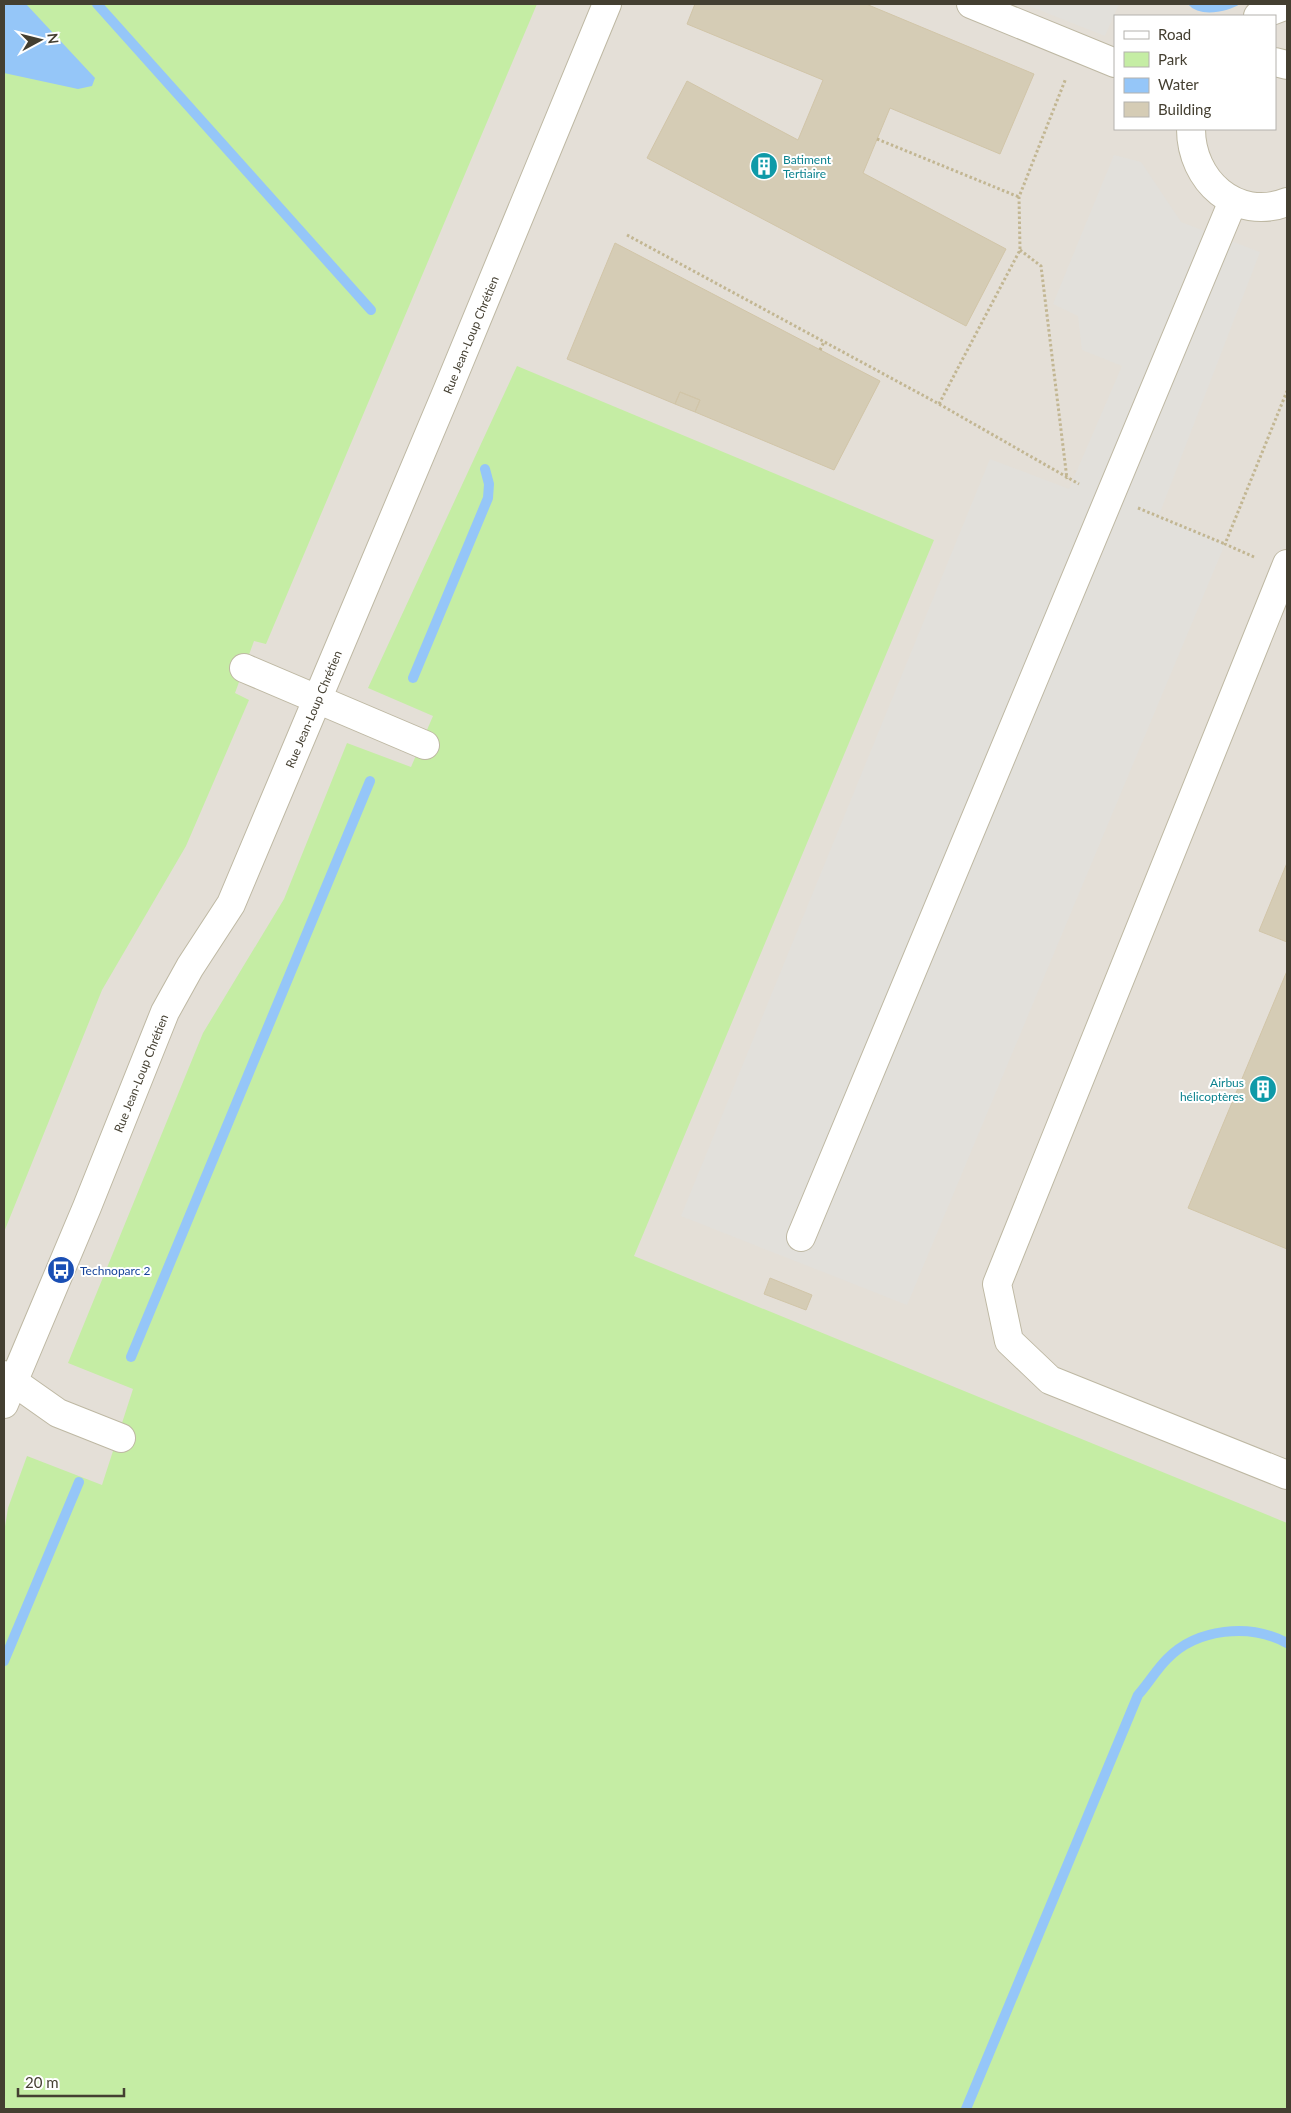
<svg xmlns="http://www.w3.org/2000/svg" width="1291" height="2113" viewBox="0 0 1291 2113" font-family="Lato,sans-serif">
  <rect width="100%" height="100%" fill="#f3efe1"/>
  <path fill="#e4dfd7" fill-rule="evenodd" d="M 127,4 L 1287,4 L 1287,2109 L 4,2109 L 4,121 ZM 1115,16 L 1275,16 L 1275,129 L 1115,129 Z"/>
  <path fill="#c5eda4" d="M 4,4 L 537,4 L 266,644 L 254,641 L 235,693 L 249,700 L 186,846 L 102,990 L 4,1232 Z
    M 517,366 L 934,540 L 634,1256 L 1287,1523 L 1287,2109 L 4,2109 L 4,1533 L 8,1508 L 27,1456 L 102,1485 L 133,1389 L 68,1363 L 203,1033 L 284,899 L 347,743 L 411,767 L 433,716 L 368,688 Z"/>
  <path fill="#e2e0db" d="M 1024,4 L 1119,4 L 1105,36 Z
    M 1114,155 L 1141,162 L 1181,222 L 1260,252 L 1159,515 L 1225,544 L 907,1305 L 681,1216 L 990,459 L 1069,489 L 1122,366 L 1082,350 L 1078,316 L 1053,304 Z"/>
  <path fill="#95c6f8" d="M 4,4 L 26,4 L 95,78 L 92,86 L 78,89 L 4,73 Z
    M 1188,4 L 1240,4 C 1227,12 1199,18 1188,4 Z"/>
  <g fill="none" stroke-linecap="round" stroke-linejoin="round">
    <path stroke="#95c6f8" stroke-width="10" d="M 97,4 L 371,310
      M 413,678 L 488,498 L 489,484 L 485,469
      M 131,1357 L 370,781
      M 4,1661 L 79,1482
      M 966,2109 L 1138,1695 C 1148,1684 1156,1670 1167,1659 C 1197,1628 1250,1623 1287,1643"/>
  </g>
  <path fill="#d5ccb5" stroke="#d1c5a8" d="M 695,4 L 866,4 L 1034,74 L 1000,154 L 890,108 L 863,173 L 1006,249 L 966,326 L 647,158 L 687,81 L 798,140 L 823,80 L 687,24 Z
    M 615,243 L 880,381 L 834,470 L 695,412 L 700,400 L 680,392 L 675,404 L 567,359 Z
    M 680,392 L 700,400 L 695,412 L 675,404 Z
    M 1287,863 L 1287,942 L 1259,931 Z
    M 1287,971 L 1287,1249 L 1188,1208 Z
    M 770,1278 L 812,1295 L 806,1310 L 764,1294 Z"/>
  <g fill="none" stroke-linecap="round" stroke-linejoin="round">
    <g stroke="#beb8a3" stroke-width="30">
      <g id="minor">
        <path d="M 971,4 L 1115,63"/>
        <path d="M 1258,16 L 1287,5"/>
        <path d="M 1275,62 L 1287,65"/>
        <path d="M 1191,129 C 1191,180 1236,222 1287,202"/>
        <path d="M 1287,564 L 997,1284 L 1009,1341 L 1050,1380 L 1287,1475"/>
        <path d="M 244,668 L 425,745"/>
        <path d="M 801,1237 L 1233,201"/>
        <path d="M 4,1375 L 58,1413 L 121,1438"/>
        <path id="s1" d="M 4,1404 L 87,1207 L 165,1012 L 190,967 L 231,904 L 448,389 L 607,4"/>
      </g>
    </g>
    <path stroke="#c2b692" stroke-width="3" stroke-dasharray="2.5 2.5" stroke-linecap="butt" d="M 877,139 L 1019,197
      M 627,235 L 939,404 L 1079,484
      M 1020,250 L 1041,266 L 1067,479
      M 820,350 L 824,342
      M 939,404 L 1020,250 L 1019,197 L 1066,78
      M 1138,508 L 1225,544
      M 1254,557 L 1225,544 L 1287,391"/>
    <use href="#minor" stroke="#fff" stroke-width="28"/>
  </g>
  <defs>
    <g id="building-disc" transform="scale(1.4375)"><circle r="9.5" fill="#0f9aa8" stroke="#fff"/><path d="M-4-6H4V6H1V3H-1V6H-4ZM-2.5-4.3h1.7v1.8h-1.7ZM.8-4.3h1.7v1.8H.8ZM-2.5-1h1.7V.8h-1.7ZM.8-1h1.7V.8H.8Z" fill="#fff"/></g>
    <g id="bus-disc" transform="scale(1.4375)"><circle r="9.5" fill="#1a4fb4" stroke="#fff"/><path d="M-5-6H5V4H4V6H2V4H-2V6H-4V4H-5ZM-3.5-4V0h7V-4ZM-3.5 1.2v1.5H-2V1.2ZM2 1.2v1.5H3.5V1.2Z" fill="#fff"/></g>
  </defs>
  <g fill-rule="evenodd">
    <use href="#building-disc" x="764" y="166"/>
    <use href="#building-disc" x="1263" y="1089"/>
    <use href="#bus-disc" x="61" y="1270"/>
  </g>
  <g text-anchor="middle" dominant-baseline="central" stroke-width="4" stroke-linejoin="round" paint-order="stroke">
    <g font-size="12" fill="#0d838f" stroke="#fff" text-anchor="start">
      <text x="783" y="159">Batiment<tspan x="783" dy="14">Tertiaire</tspan></text>
      <text x="1244" y="1082" text-anchor="end">Airbus<tspan x="1244" dy="14">hélicoptères</tspan></text>
    </g>
    <g font-size="12" fill="#443f31" stroke="#fff">
      <text stroke="none"><textPath href="#s1" startOffset="1168">Rue Jean-Loup Chrétien</textPath></text>
      <text stroke="none"><textPath href="#s1" startOffset="762">Rue Jean-Loup Chrétien</textPath></text>
      <text stroke="none"><textPath href="#s1" startOffset="358">Rue Jean-Loup Chrétien</textPath></text>
    </g>
    <g font-size="12" fill="#164399" stroke="#fff" text-anchor="start">
      <text x="80" y="1270">Technoparc 2</text>
    </g>
  </g>
  <rect width="1291" height="2113" fill="none" stroke="#443f31" stroke-width="10"/>
  <rect x="1114" y="15" width="162" height="115" fill="#ffffff" stroke="#b4b2ad"/>
  <rect x="1124" y="31" width="25" height="8" fill="#ffffff" stroke="#b4b2ad"/>
  <text x="1158" y="40" font-size="15" fill="#443f31">Road</text>
  <rect x="1124" y="52" width="25" height="15" fill="#c5eda4" stroke="#b4b2ad"/>
  <text x="1158" y="65" font-size="15" fill="#443f31">Park</text>
  <rect x="1124" y="78" width="25" height="15" fill="#95c6f8" stroke="#b4b2ad"/>
  <text x="1158" y="90" font-size="15" fill="#443f31">Water</text>
  <rect x="1124" y="102" width="25" height="15" fill="#d5ccb5" stroke="#b4b2ad"/>
  <text x="1158" y="115" font-size="15" fill="#443f31">Building</text>
  <g transform="translate(40 40) rotate(83)" stroke="#ffffff" stroke-width="4" paint-order="stroke">
  <path d="M0-4L9 19L0 12L-9 19Z" fill="#443f31"/>
  <text y="-8" font-size="14" font-weight="bold" text-anchor="middle" fill="#443f31">N</text>
  </g>
  <path d="M18 2088v8h106v-8" fill="none" stroke="#443f31" stroke-width="2.5"/>
  <text x="25" y="2088" font-size="15" fill="#443f31" stroke="#ffffff" stroke-width="4" paint-order="stroke">20 m</text>
</svg>
